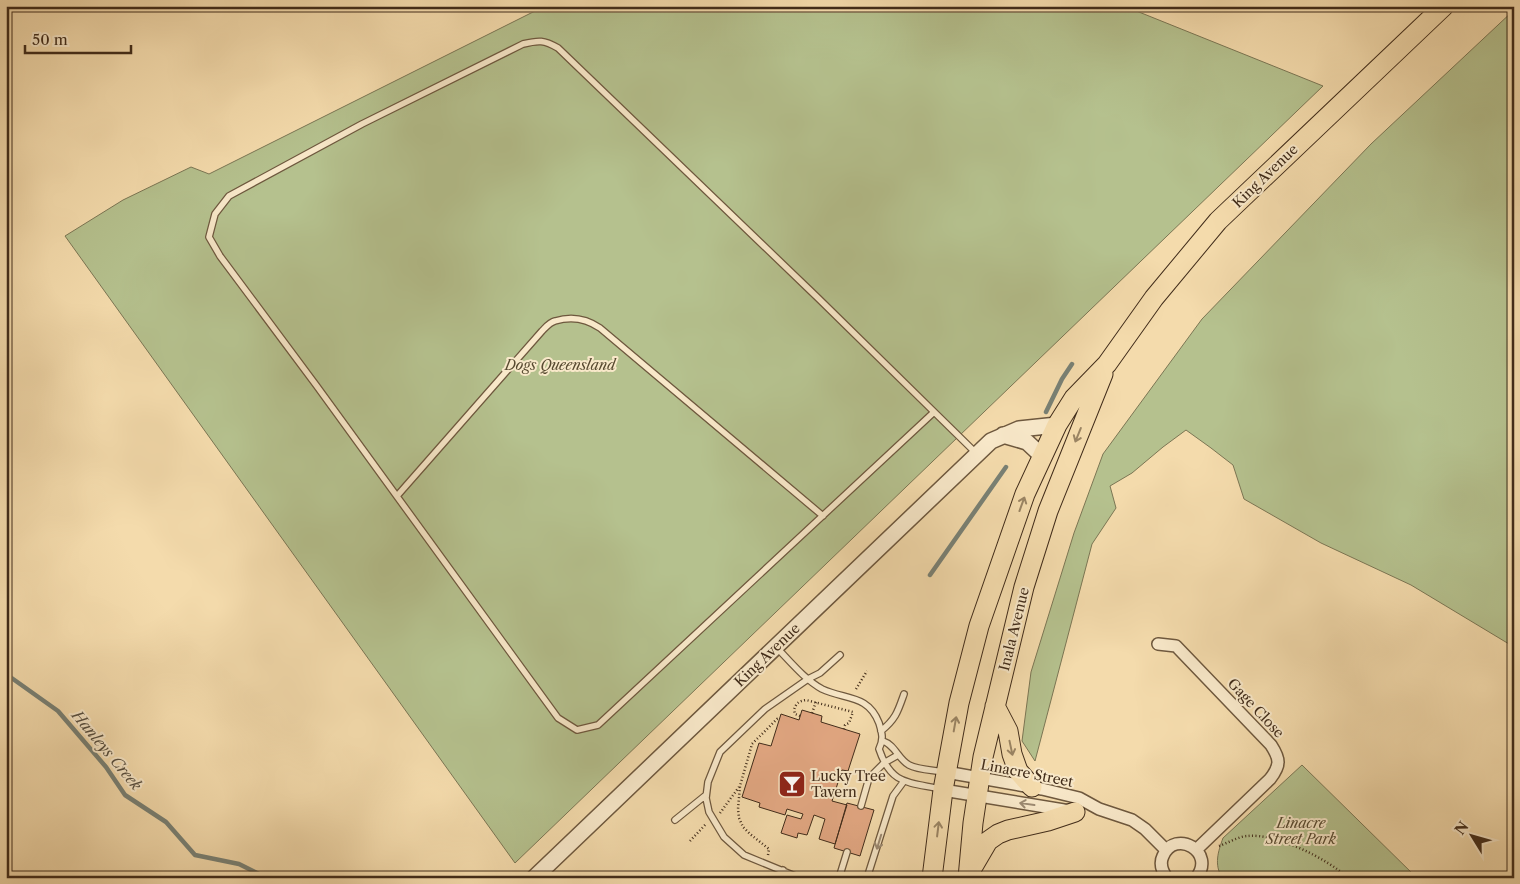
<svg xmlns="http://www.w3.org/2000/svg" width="1520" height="884" viewBox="0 0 1520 884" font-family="'Libre Caslon Text',serif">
  <rect width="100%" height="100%" fill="#f4dbac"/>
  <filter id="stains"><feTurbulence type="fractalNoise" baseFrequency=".004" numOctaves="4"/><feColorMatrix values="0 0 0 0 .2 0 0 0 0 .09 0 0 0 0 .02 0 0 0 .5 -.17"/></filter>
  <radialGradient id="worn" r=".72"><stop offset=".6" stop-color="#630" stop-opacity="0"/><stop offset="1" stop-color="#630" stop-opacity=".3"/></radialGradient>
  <path fill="#b5c18e" stroke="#7b7654" d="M 545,6 L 1124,6 L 1323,86 L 515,863 L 65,236 L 123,200 L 191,167 L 209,174 Z
    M 1514,10 L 1514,647 L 1411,585 L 1321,543 L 1244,499 L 1233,465 L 1211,448 L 1186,430 L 1163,447 L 1132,473 L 1110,486 L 1116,508 L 1092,544 L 1035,761 L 1022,741 L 1031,672 L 1074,533 L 1103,454 L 1202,319 L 1371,144 Z
    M 1302,765 L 1417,878 L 1222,878 C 1214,864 1218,852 1223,838 Z"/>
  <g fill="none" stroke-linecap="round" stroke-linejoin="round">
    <path stroke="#798175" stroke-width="4.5" d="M 1046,412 L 1062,379 L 1072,364
      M 930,575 L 1006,467
      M 6,674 L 58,711 L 106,767 L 125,795 L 166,822 L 195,855 L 239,864 L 267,878"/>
  </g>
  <path fill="#e2a782" stroke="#412c1a" d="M 802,710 L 822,716 L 821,722 L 860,734 L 848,771 L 842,770 L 832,801 L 847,805 L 835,844 L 819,839 L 825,819 L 814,815 L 807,835 L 798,833 L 797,838 L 781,833 L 787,815 L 801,819 L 803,814 L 787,809 L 785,815 L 759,807 L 760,803 L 742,797 L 759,743 L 771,746 L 781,714 L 799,720 Z
    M 847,803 L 874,810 L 860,856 L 834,848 Z"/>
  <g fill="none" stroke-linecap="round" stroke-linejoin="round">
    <g stroke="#6e583e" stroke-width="8">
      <path id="service" d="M 933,413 L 598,725 L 577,730 L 558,718 L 316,385 L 220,256 L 209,237 L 215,214 L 229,196 L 362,124 L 523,44 C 539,40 544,40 558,48 L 818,298 L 977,454
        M 397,496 L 542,331 C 546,327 550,322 555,321 C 571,316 587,319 600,328 L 823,516
        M 776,647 C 790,661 804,679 822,689 C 845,700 868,694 879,723 C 882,733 884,739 879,749 C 891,785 908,782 941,789
        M 881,731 C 896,719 898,711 904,694
        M 883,741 C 895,745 898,759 909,765 C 918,770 934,770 944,772
        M 861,806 L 869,778 L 884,763 L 898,755
        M 675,820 L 706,795
        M 780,878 L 783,870
        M 800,878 L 744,855 L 724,837 L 709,812 L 706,798 L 708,782 L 720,752 L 765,709 L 808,679 L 820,673 L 840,655
        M 839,878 L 847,852
        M 867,878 L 893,796 L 904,781"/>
    </g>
    <g stroke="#6e583e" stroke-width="14">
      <path id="minor" d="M 1158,644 L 1176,646 L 1271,745 C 1280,759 1281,765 1270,779 L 1196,850
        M 946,772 L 1042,789 L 1079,798 L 1099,809 L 1132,820 L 1145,829 L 1166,850
        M 943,790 L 1070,811
        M 1167,878 C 1162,871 1159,864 1163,856 C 1175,828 1217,852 1196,878"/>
    </g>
    <g stroke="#6e583e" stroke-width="18">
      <path id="tertiary" d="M 1003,435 L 1027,442 L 1042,456
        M 534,878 L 991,441 L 1019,429 L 1057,425"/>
    </g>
    <g stroke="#412c1a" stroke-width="21">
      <path id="primary" d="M 995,706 L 1008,731 L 1012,754 L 1018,771 L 1032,787
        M 971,870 L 988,841 L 998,834 L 1008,830 L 1048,821 L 1075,812
        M 932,878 L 943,790 L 959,703 L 979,626 L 1025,494 L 1057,425 L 1074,398 L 1107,364 L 1154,298 L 1218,221 L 1444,6
        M 968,878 L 973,823 L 983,757 L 1024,587 L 1048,511 L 1103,374"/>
    </g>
    <path stroke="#412c1a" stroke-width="2.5" stroke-dasharray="1 2.5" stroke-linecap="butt" d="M 856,689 L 867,671
      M 812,713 L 816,702
      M 800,716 L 795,714 L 794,710 C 796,703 799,701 806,700 L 853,712 L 849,723 L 845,725 L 844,729
      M 720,813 L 739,787
      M 690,841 L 706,824
      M 1219,846 C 1228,843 1239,836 1248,836 C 1276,833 1328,859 1348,878
      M 768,855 L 769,849 L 750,834 L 743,827 L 739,818 L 738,809 L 740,786 L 752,744 L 777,719 L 780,718"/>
    <use href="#service" stroke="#f8e8c9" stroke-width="5.5"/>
    <use href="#minor" stroke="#f8e8c9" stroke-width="11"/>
    <use href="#tertiary" stroke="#f8e8c9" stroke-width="15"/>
    <use href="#primary" stroke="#f4dbac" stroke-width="19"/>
  </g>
  <defs><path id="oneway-shaft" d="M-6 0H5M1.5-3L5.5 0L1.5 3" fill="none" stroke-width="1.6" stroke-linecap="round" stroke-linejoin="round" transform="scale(1.25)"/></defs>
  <g stroke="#9a8463">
    <use href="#oneway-shaft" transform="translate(1078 435) rotate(112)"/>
    <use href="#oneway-shaft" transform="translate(1022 504) rotate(-70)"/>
    <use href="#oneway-shaft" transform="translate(955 724) rotate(-80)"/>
    <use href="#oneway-shaft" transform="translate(1011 748) rotate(78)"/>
    <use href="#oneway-shaft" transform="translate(938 829) rotate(-83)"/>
  </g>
  <g stroke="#9c8a72">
    <use href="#oneway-shaft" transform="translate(1027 804) rotate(-172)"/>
    <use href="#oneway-shaft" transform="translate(879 842) rotate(107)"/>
  </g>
  <defs>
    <g id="bar-square" transform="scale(1.4375)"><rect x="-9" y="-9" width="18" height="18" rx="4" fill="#8f2418" stroke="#f8e8c9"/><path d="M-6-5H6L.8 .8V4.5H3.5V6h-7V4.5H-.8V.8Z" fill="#fff"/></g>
  </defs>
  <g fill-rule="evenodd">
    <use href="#bar-square" x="792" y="784"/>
  </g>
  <g text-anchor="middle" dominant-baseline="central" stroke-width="4" stroke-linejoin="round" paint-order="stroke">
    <g font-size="14" fill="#412c1a" stroke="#f8e8c9">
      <text transform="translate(1265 176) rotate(-44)">King Avenue</text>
      <text transform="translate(1014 629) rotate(-76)">Inala Avenue</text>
      <text transform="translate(767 655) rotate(-44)">King Avenue</text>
      <text transform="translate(1256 708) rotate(47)">Gage Close</text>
      <text transform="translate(1027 773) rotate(11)">Linacre Street</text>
    </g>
    <g font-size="14" font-style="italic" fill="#584a31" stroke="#f8e8c9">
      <text x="560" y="365">Dogs Queensland</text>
      <text x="1301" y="823">Linacre<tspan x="1301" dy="16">Street Park</tspan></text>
    </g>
    <g font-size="14" fill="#412c1a" stroke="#f8e8c9" text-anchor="start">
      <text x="811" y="776">Lucky Tree<tspan x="811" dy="16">Tavern</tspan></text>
    </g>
    <g font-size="15" font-style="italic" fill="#584f40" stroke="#f8e8c9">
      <text transform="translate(107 750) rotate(50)">Hanleys Creek</text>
    </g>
  </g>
  <rect width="1520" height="884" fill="none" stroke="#f4dbac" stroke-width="25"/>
  <rect x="8" y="8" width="1505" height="869" fill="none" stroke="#412c1a" stroke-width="2.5"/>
  <rect x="12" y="12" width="1495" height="859" fill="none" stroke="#412c1a"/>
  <g transform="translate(1472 836) rotate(307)" stroke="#f8e8c9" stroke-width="4" paint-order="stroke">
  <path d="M0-4L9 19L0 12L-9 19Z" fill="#412c1a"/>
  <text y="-8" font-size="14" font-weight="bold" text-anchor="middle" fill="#412c1a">N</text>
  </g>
  <path d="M25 45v8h106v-8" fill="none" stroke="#412c1a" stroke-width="2.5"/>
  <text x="32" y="45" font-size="15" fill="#412c1a" stroke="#f8e8c9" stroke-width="4" paint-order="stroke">50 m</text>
  <rect width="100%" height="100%" filter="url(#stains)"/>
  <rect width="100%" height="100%" fill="url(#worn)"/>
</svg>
